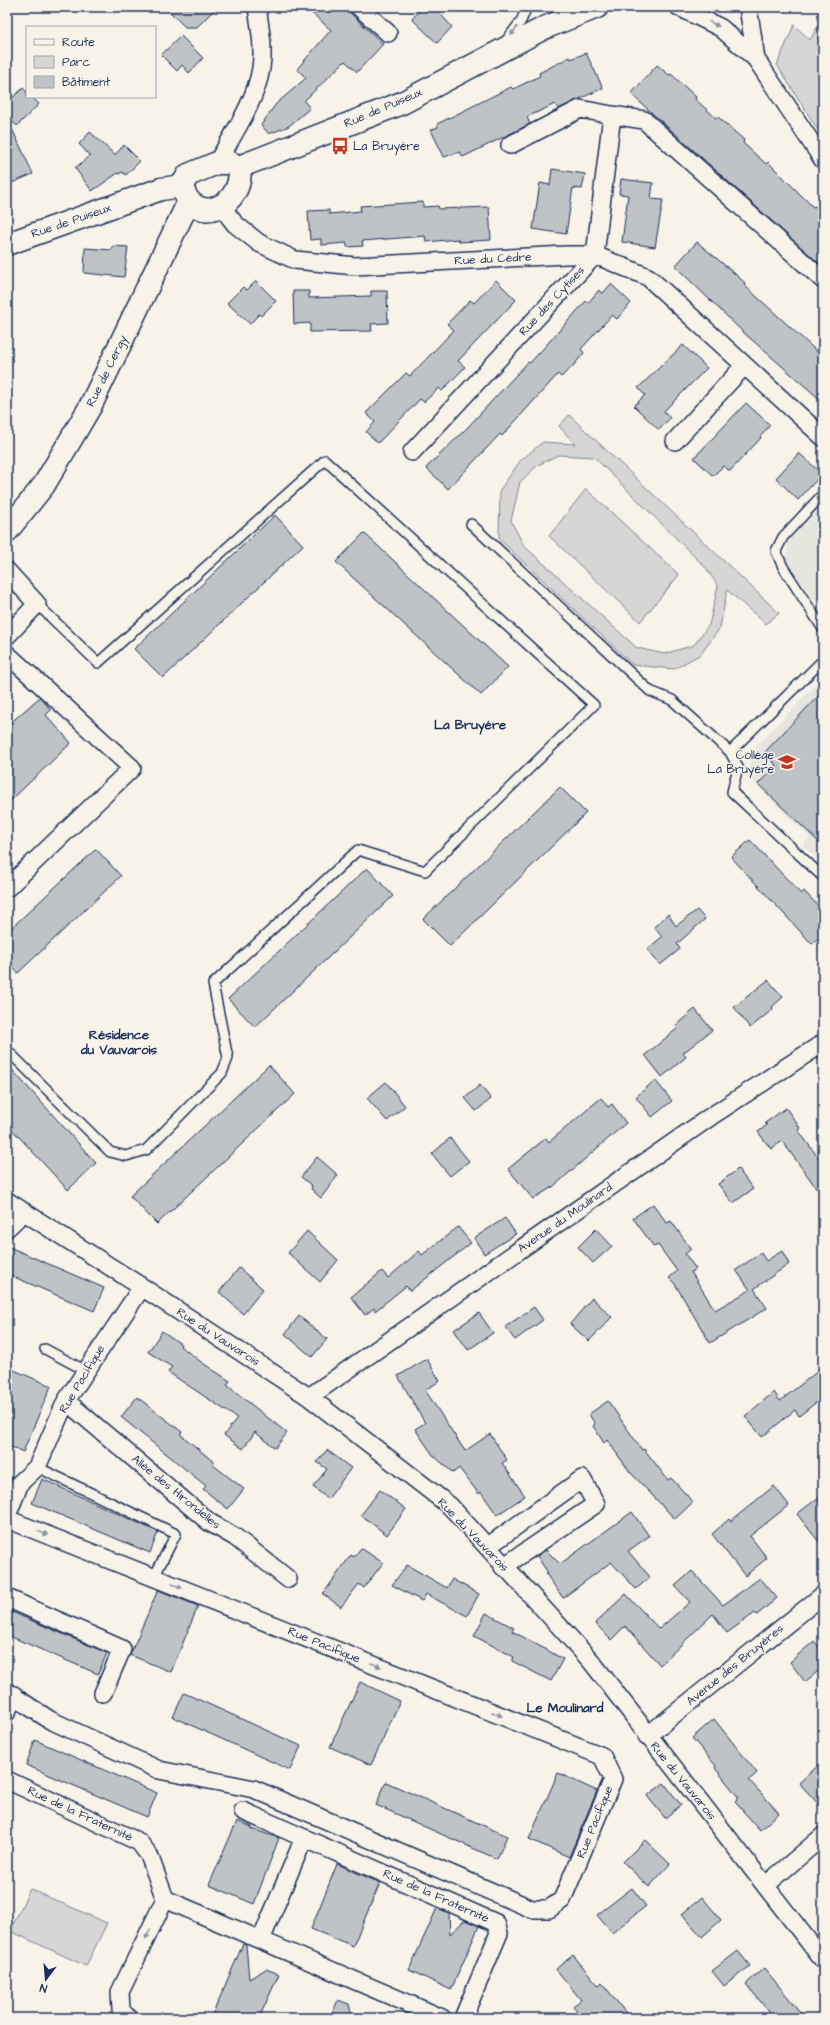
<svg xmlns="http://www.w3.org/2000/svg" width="830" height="2025" viewBox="0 0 830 2025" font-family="'Architects Daughter',sans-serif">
  <rect width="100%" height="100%" fill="#f7f3e8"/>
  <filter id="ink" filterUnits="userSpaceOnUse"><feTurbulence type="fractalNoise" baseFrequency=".025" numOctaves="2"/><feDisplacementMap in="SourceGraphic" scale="8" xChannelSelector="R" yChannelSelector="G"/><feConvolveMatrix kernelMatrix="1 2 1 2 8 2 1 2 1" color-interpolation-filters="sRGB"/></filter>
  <g filter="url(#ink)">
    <path fill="#e6e5de" d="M 823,502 L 823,612 L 786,562 L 788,539 Z
      M 823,677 L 823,863 L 803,846 L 810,837 L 747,776 L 754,749 Z"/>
    <path fill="#d7d6d4" stroke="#798299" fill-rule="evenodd" d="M 823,17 L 823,138 L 777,65 L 794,25 L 810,40 Z
      M 569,415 L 779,613 L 766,624 L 727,590 L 720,628 L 701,654 L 674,669 L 633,665 L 499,539 L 500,490 L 520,461 L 543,442 L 575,444 L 559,426 ZM 558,455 L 594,457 L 706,568 L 718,586 L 709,625 L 694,645 L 664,654 L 637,648 L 524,546 L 511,521 L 520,482 L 538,465 Z
      M 586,489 L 679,575 L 640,622 L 549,536 Z
      M 30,1889 L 107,1923 L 86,1966 L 10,1931 Z"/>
    <path fill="#c0c3c5" stroke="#1b2f5e" d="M 165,7 L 217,7 L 197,27 L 185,27 Z
      M 305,7 L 344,7 L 383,44 L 357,72 L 345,61 L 304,101 L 310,108 L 289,126 L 269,134 L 261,125 L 276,104 L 306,78 L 297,69 L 331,30 Z
      M 423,7 L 434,7 L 452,27 L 437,43 L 412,19 Z
      M 181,36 L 203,58 L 189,73 L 182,65 L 177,71 L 161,55 Z
      M 586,53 L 603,88 L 558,109 L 555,104 L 527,117 L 530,124 L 463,157 L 460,152 L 444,157 L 431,130 L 438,127 L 437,124 L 511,87 L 513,89 L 540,76 L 539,73 L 570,57 L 571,59 Z
      M 657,65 L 669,75 L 671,74 L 696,97 L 695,99 L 716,118 L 718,117 L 744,140 L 743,143 L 766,164 L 768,162 L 813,207 L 815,206 L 823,213 L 823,267 L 631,94 Z
      M 23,88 L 27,92 L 27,97 L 32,97 L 39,104 L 17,126 L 7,116 L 7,103 Z
      M 7,118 L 33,174 L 7,185 Z
      M 90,132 L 115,155 L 124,145 L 140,161 L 126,175 L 122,172 L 119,174 L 118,173 L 92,191 L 75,168 L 90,156 L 79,144 Z
      M 552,169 L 585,174 L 582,189 L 573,188 L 566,234 L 533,229 L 540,183 L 550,185 Z
      M 621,179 L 653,183 L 651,199 L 663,200 L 655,247 L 622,242 L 628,195 L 619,194 Z
      M 423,202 L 423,207 L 438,206 L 439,209 L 489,207 L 491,240 L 459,242 L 458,239 L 426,242 L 425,236 L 362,241 L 363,246 L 347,247 L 347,243 L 321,245 L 321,239 L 310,240 L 308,211 L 329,210 L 329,214 L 361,211 L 360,206 Z
      M 697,242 L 734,273 L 745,283 L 744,285 L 823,357 L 823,402 L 743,332 L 675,266 Z
      M 113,246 L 128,247 L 124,277 L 84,273 L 85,248 L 112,250 Z
      M 496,280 L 516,300 L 458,361 L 465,367 L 442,391 L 439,388 L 424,402 L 420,399 L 378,443 L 366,432 L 375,422 L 366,413 L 406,373 L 410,376 L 454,330 L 447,324 L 470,300 L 474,303 Z
      M 256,281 L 276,301 L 261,316 L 259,314 L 250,324 L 227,303 L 243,287 L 247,290 Z
      M 611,284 L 631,303 L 617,319 L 612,315 L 581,349 L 584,353 L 573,366 L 561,377 L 558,374 L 502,436 L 500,434 L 448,489 L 426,468 L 467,428 L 528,362 L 530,363 L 586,301 L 588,303 L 599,290 L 602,294 Z
      M 293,291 L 309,291 L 309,298 L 371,296 L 371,291 L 387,291 L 388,323 L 371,324 L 372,331 L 310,332 L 310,323 L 294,324 Z
      M 683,345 L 707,368 L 664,411 L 670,418 L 659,430 L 634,406 L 645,395 L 638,388 Z
      M 746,403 L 770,425 L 760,437 L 761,438 L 730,471 L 723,466 L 713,476 L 694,458 Z
      M 799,453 L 822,474 L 798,500 L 776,478 Z
      M 275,515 L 303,545 L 163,678 L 134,649 Z
      M 364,533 L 508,667 L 481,695 L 336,562 Z
      M 823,691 L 823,846 L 758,784 L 776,765 L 764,753 Z
      M 40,697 L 51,710 L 46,715 L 71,743 L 7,804 L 7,726 Z
      M 560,787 L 586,813 L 450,946 L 423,919 Z
      M 750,840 L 801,894 L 804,891 L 823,911 L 823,934 L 812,944 L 731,857 Z
      M 96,849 L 121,876 L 18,973 L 7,962 L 7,932 Z
      M 367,868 L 393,896 L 255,1027 L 228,999 Z
      M 697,910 L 705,919 L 677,944 L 680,949 L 660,965 L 647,949 L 662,937 L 654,927 L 668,914 L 676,926 Z
      M 768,980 L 783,997 L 772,1007 L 773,1009 L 750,1028 L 734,1007 Z
      M 695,1009 L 712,1030 L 683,1053 L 686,1057 L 662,1077 L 645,1055 L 678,1028 L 676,1025 Z
      M 7,1064 L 96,1163 L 68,1190 L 7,1124 Z
      M 269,1065 L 295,1094 L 157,1224 L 130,1196 Z
      M 655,1080 L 672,1101 L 652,1117 L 636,1097 Z
      M 386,1082 L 405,1106 L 387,1121 L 367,1098 Z
      M 480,1085 L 491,1099 L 476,1111 L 465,1098 Z
      M 601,1098 L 608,1107 L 612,1104 L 626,1123 L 554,1186 L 533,1199 L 508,1169 L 546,1138 L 549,1142 Z
      M 786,1108 L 800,1128 L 798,1130 L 823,1164 L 823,1197 L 782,1141 L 771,1149 L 758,1132 L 767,1125 L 765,1123 Z
      M 450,1138 L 469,1161 L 450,1176 L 432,1154 Z
      M 317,1157 L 338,1175 L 321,1198 L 311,1189 L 312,1186 L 301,1177 Z
      M 738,1169 L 753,1189 L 733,1203 L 718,1184 Z
      M 653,1204 L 667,1223 L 671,1221 L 691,1249 L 685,1254 L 696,1269 L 691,1272 L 715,1310 L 750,1290 L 736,1270 L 761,1253 L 766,1261 L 782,1251 L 789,1264 L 754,1289 L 767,1308 L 710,1343 L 675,1284 L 669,1278 L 677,1271 L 658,1245 L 654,1247 L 633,1218 Z
      M 505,1218 L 516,1234 L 484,1254 L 474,1238 Z
      M 458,1227 L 471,1243 L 410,1291 L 406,1286 L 375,1311 L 374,1308 L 365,1315 L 351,1297 L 382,1271 L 388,1278 L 419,1251 L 422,1255 Z
      M 596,1229 L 612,1246 L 593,1263 L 578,1247 Z
      M 307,1231 L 338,1260 L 320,1282 L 288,1253 Z
      M 7,1246 L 104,1288 L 94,1311 L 7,1274 Z
      M 239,1268 L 263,1289 L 243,1314 L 219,1292 Z
      M 592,1298 L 612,1317 L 589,1341 L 570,1324 Z
      M 534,1307 L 543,1320 L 515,1340 L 505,1327 Z
      M 479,1313 L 493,1333 L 468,1350 L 454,1330 Z
      M 299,1316 L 327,1339 L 312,1357 L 285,1334 Z
      M 162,1331 L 181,1344 L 180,1346 L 204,1364 L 230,1381 L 227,1385 L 287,1433 L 275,1448 L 255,1432 L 243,1449 L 224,1435 L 237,1418 L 168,1372 L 172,1367 L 148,1352 Z
      M 427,1359 L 440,1381 L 425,1390 L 465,1451 L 490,1434 L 507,1460 L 502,1463 L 525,1496 L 497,1515 L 481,1492 L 479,1494 L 459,1468 L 453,1473 L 433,1455 L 415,1429 L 425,1423 L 398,1376 Z
      M 7,1367 L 51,1386 L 23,1452 L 7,1445 Z
      M 823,1367 L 823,1397 L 799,1416 L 795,1410 L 762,1437 L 745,1416 L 774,1392 L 780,1401 Z
      M 137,1397 L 182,1432 L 180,1434 L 215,1463 L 213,1465 L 244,1489 L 228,1509 L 203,1489 L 206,1486 L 121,1417 Z
      M 608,1401 L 642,1450 L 644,1449 L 668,1480 L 671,1478 L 693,1502 L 675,1519 L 630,1472 L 607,1440 L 604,1443 L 593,1426 L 595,1424 L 589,1414 Z
      M 327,1450 L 351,1468 L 328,1499 L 313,1487 L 327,1469 L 317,1462 Z
      M 42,1479 L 158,1532 L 150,1553 L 32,1503 Z
      M 774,1486 L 789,1505 L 750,1536 L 767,1558 L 745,1576 L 712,1534 L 729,1519 L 731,1521 Z
      M 380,1490 L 406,1509 L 387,1535 L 361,1515 Z
      M 823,1494 L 823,1547 L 797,1514 Z
      M 632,1512 L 649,1536 L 628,1551 L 650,1577 L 636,1589 L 611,1562 L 563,1598 L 546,1574 L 548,1573 L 537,1556 L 546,1550 L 560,1564 Z
      M 361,1548 L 383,1563 L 364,1588 L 359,1584 L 341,1607 L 323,1594 L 351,1555 L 354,1557 Z
      M 407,1565 L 447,1588 L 452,1579 L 479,1594 L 467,1616 L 426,1594 L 422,1601 L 392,1585 Z
      M 692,1571 L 723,1605 L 760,1578 L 777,1598 L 757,1615 L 755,1613 L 727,1633 L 713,1614 L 660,1665 L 625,1626 L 611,1640 L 595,1623 L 626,1594 L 659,1629 L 690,1602 L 675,1586 Z
      M 158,1590 L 198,1606 L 171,1672 L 130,1655 Z
      M 7,1610 L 107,1653 L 98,1674 L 7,1635 Z
      M 486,1613 L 514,1628 L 512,1631 L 563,1659 L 551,1681 L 512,1661 L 514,1657 L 474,1636 Z
      M 814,1641 L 823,1652 L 823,1667 L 805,1682 L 790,1662 Z
      M 360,1682 L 400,1701 L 371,1765 L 330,1747 Z
      M 184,1693 L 301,1746 L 290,1770 L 173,1717 Z
      M 714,1719 L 757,1773 L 749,1780 L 779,1813 L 760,1830 L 735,1802 L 739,1798 L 715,1768 L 716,1766 L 692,1738 Z
      M 35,1740 L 157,1793 L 147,1817 L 26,1765 Z
      M 823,1761 L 823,1809 L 799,1783 Z
      M 558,1773 L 597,1791 L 569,1857 L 529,1839 Z
      M 386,1782 L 507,1836 L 497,1859 L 376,1805 Z
      M 664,1783 L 681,1805 L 665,1818 L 647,1796 Z
      M 237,1821 L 252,1827 L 252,1829 L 279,1838 L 254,1904 L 209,1885 Z
      M 645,1840 L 670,1864 L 649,1887 L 623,1862 Z
      M 337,1864 L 380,1883 L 353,1946 L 311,1929 Z
      M 632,1888 L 646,1906 L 612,1933 L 597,1915 Z
      M 702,1897 L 721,1920 L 702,1937 L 682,1914 Z
      M 437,1908 L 449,1913 L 450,1934 L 465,1920 L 479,1926 L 451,1990 L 409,1970 Z
      M 243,1944 L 246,1945 L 249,1979 L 266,1969 L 279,1974 L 259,2018 L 211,2018 Z
      M 738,1951 L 750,1966 L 724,1986 L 712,1971 Z
      M 573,1955 L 599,1986 L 602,1983 L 630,2018 L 583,2018 L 573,2006 L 581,2000 L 556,1969 Z
      M 764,1968 L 805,2018 L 774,2018 L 746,1984 Z
      M 338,2000 L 349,2004 L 352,2018 L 330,2018 Z"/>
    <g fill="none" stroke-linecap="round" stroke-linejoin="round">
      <g stroke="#1b2f5e" stroke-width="12">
        <path id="service" d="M 506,41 L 521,21 L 527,7
          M 823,494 L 783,537 L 776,551 L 783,567 L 823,629
          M 471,524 L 650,691 L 672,700 L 730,752 L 823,660
          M 730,752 L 738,767 L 732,792 L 823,877
          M 7,1050 L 110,1152 L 126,1156 L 146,1150 L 222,1073 L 228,1058 L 213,984 L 358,850 L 425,871 L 594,705 L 325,460 L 98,663 L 37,604
          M 45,1349 L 86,1371
          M 37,1467 L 176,1534 L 154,1577"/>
      </g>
      <g stroke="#1b2f5e" stroke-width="20">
        <path id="minor" d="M 359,7 L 388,33
          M 679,7 L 721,28 L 756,59 L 823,160
          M 748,7 L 756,59
          M 612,115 L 644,120 L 823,280
          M 217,163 C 233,134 256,101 261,68 C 264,48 260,27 257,7
          M 221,206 L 235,224 L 259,243 L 295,260 L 355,266 L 566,255 L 595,255 L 648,277 L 823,437
          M 675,441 L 744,366
          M 412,452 L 595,255 L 612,115 L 580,109 L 510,145
          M 7,571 L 37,604 L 7,636
          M 7,654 L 132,768 L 7,888
          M 7,1201 L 142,1287 L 309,1397 L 450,1506 L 591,1661 L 823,1960
          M 7,1228 L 24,1212
          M 309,1397 L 710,1117 L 823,1043
          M 66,1401 L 209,1522 L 235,1537 L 288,1579
          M 7,1516 L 20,1483 L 37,1467 L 66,1401 L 142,1287
          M 7,1519 L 602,1756 L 613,1779 L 562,1900 L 549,1909 L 532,1909 L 254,1789 L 159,1770 L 50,1720 L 7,1692
          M 487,1547 L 582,1479 L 596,1504 L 503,1567
          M 7,1598 L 122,1649 L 103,1693
          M 7,1712 L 14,1695
          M 647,1736 L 823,1595
          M 7,1780 L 139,1842 L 149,1855 L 165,1899 L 120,1992 L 121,2010 L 128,2018
          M 243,1811 L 496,1923 L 499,1933 L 463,2018
          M 766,1885 L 823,1836
          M 165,1899 L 442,2018
          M 261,1940 L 304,1838"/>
      </g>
      <g stroke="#1b2f5e" stroke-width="25">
        <path id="tertiary" d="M 217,163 L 231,163 L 239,167 C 246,205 194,230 182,186 L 188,175 Z
          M 239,167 L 402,103 L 544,28 L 597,7
          M 7,244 L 161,189 L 182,186
          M 7,531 L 44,485 L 90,407 L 189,201"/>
      </g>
      <use href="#service" stroke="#f7f3e8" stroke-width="9"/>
      <use href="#minor" stroke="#f7f3e8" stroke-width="17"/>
      <use href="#tertiary" stroke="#f7f3e8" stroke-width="22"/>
    </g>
    <defs><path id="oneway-solid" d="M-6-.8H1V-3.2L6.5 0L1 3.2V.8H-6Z"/></defs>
    <g fill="#8991a3">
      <use href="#oneway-solid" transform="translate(714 24) rotate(27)"/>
      <use href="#oneway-solid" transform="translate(514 31) rotate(126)"/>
      <use href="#oneway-solid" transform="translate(43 1533) rotate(22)"/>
      <use href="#oneway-solid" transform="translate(177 1586) rotate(22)"/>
      <use href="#oneway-solid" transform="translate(376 1665) rotate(22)"/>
      <use href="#oneway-solid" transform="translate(497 1714) rotate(22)"/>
      <use href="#oneway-solid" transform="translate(148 1934) rotate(116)"/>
    </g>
  </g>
  <defs>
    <g id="bus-bare" transform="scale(1.38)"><path d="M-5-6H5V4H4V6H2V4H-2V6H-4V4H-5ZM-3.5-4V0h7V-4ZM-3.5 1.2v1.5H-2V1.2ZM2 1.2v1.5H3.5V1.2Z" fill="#c8321e" stroke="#f7f3e8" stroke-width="2.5" paint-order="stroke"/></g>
    <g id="school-bare" transform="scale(1.38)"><path d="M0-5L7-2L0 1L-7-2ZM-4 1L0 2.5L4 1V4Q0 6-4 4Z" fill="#c8321e" stroke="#f7f3e8" stroke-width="2.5" paint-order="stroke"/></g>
  </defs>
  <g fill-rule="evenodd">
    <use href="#bus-bare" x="340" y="146"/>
    <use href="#school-bare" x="787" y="762"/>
  </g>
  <g text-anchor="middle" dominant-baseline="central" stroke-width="3" stroke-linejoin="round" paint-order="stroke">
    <g font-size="12" fill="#1b2f5e" stroke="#f7f3e8">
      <text transform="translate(383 108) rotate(-23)">Rue de Puiseux</text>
      <text transform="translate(71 221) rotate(-19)">Rue de Puiseux</text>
      <text transform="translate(493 259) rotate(-3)">Rue du Cèdre</text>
      <text transform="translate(552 301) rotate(-47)">Rue des Cytises</text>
      <text transform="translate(107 371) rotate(-64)">Rue de Cergy</text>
      <text transform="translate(565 1218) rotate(-35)">Avenue du Moulinard</text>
      <text transform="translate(218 1337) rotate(33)">Rue du Vauvarois</text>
      <text transform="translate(82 1379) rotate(-59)">Rue Pacifique</text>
      <text transform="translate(176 1492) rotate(39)">Allée des Hirondelles</text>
      <text transform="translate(473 1535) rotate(46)">Rue du Vauvarois</text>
      <text transform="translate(324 1645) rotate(22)">Rue Pacifique</text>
      <text transform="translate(735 1665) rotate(-39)">Avenue des Bruyères</text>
      <text transform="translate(683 1781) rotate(51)">Rue du Vauvarois</text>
      <text transform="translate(80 1814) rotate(25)">Rue de la Fraternité</text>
      <text transform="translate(595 1822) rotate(-68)">Rue Pacifique</text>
      <text transform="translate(436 1896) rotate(24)">Rue de la Fraternité</text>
    </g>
    <g font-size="12" fill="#1b2f5e" stroke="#f7f3e8" text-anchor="start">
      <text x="353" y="146">La Bruyère</text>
      <text x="774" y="755" text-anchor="end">Collège<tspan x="774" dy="14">La Bruyère</tspan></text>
    </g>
    <g font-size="13" font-weight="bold" fill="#1b2f5e" stroke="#f7f3e8">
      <text x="470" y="725">La Bruyére</text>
      <text x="119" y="1035">Résidence<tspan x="119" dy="15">du Vauvarois</tspan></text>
      <text x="565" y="1708">Le Moulinard</text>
    </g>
  </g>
  <rect width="830" height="2025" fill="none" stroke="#f7f3e8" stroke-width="24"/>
  <rect x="12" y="12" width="806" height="2001" fill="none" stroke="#1b2f5e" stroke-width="1.5" filter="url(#ink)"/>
  <rect x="26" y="26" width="130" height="72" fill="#f7f3e8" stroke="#9fa5b1"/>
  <rect x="34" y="39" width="20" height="6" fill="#f7f3e8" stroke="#9fa5b1"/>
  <text x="62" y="46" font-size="12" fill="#1b2f5e">Route</text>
  <rect x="34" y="56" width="20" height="12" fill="#d7d6d4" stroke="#9fa5b1"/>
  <text x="62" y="66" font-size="12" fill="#1b2f5e">Parc</text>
  <rect x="34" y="76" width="20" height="12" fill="#c0c3c5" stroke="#9fa5b1"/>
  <text x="62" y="86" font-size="12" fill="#1b2f5e">Bâtiment</text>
  <g transform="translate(46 1979) rotate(196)" stroke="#f7f3e8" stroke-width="3" paint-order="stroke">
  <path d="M0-3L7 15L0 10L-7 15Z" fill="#1b2f5e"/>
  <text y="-6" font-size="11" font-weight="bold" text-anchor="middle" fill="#1b2f5e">N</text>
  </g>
</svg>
